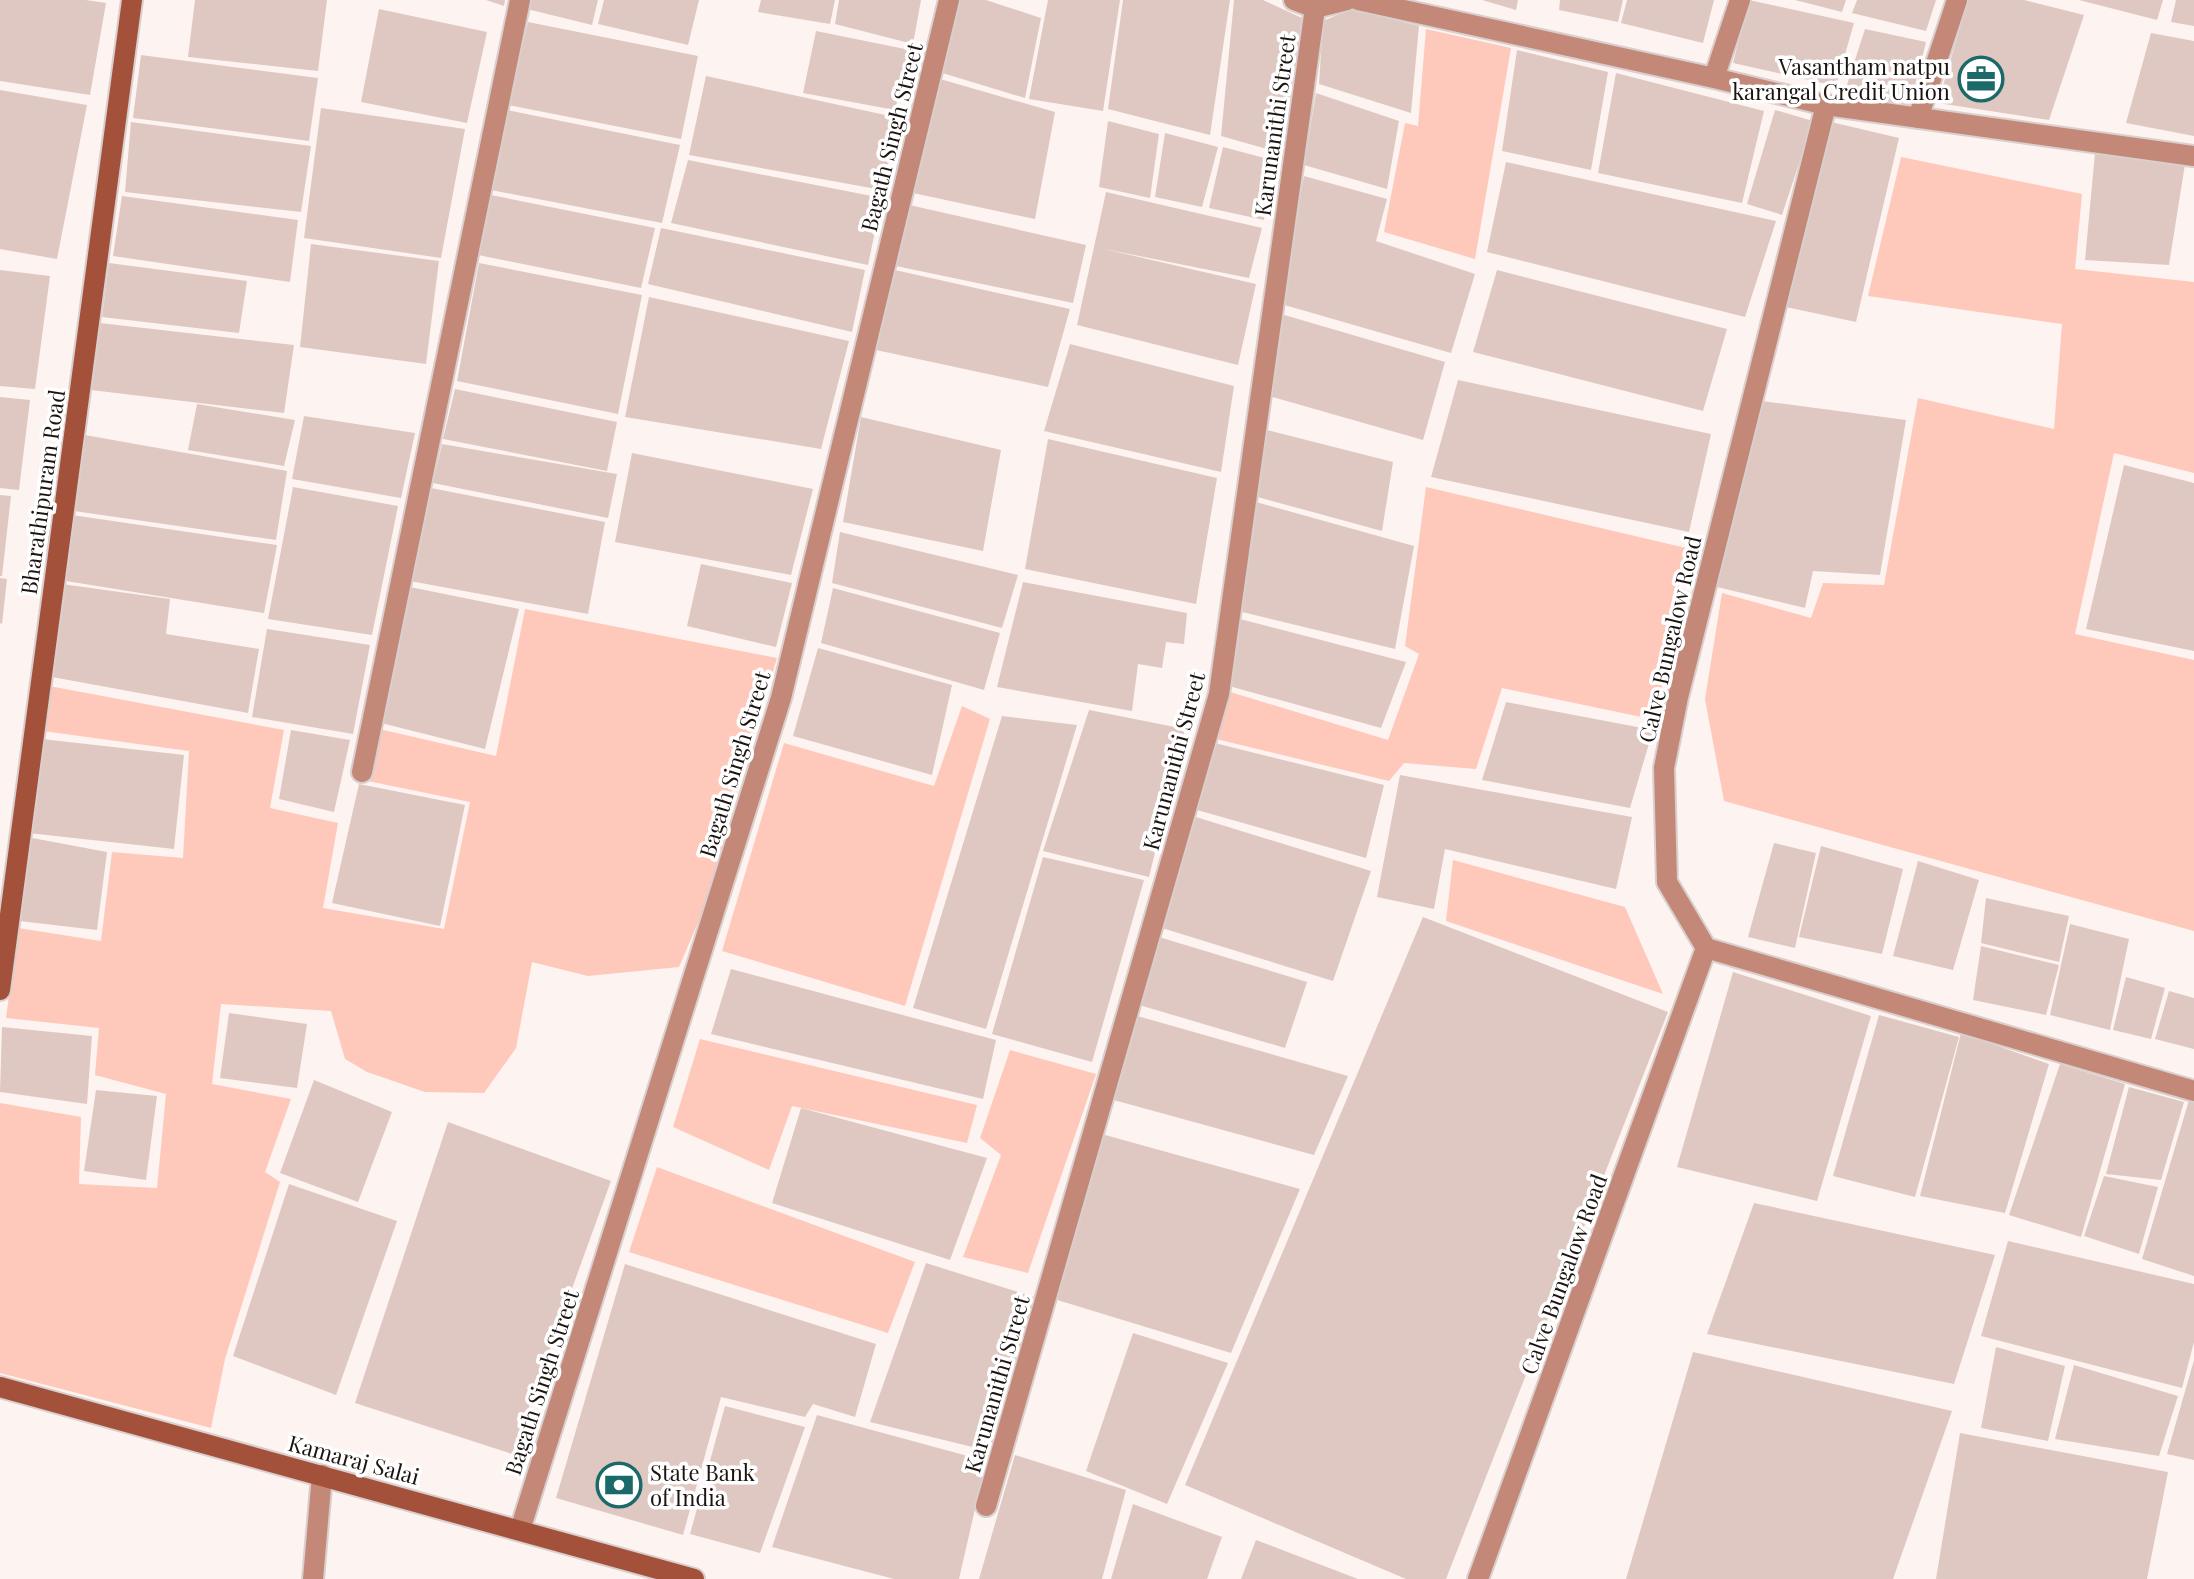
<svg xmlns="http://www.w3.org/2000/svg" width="2194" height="1579" viewBox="0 0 2194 1579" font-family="'Playfair Display',serif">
  <rect width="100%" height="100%" fill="#fdf3f1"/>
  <path fill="#fec9ba" d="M 1426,29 L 1511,48 L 1475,259 L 1384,232 L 1405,123 L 1418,126 Z
    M 1901,157 L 2082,194 L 2075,269 L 2194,282 L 2194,473 L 2114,453 L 2075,634 L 2194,660 L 2194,931 L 1724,801 L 1705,699 L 1722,593 L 1811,618 L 1823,583 L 1884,585 L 1918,398 L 2054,429 L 2062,324 L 1868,296 Z
    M 1426,487 L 1686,548 L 1656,720 L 1502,688 L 1476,769 L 1404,763 L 1389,781 L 1216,739 L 1227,691 L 1388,740 L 1419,654 L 1405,646 Z
    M 525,609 L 777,658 L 703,911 L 679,967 L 588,976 L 532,962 L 516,1048 L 484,1093 L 425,1092 L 367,1072 L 345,1059 L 331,1011 L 221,1004 L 212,1084 L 291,1099 L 265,1172 L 280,1182 L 225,1359 L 211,1428 L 0,1373 L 0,1103 L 81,1117 L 79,1184 L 157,1188 L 166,1094 L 95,1075 L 99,1028 L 6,1018 L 18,928 L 101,941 L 112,852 L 183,858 L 189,751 L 43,731 L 49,686 L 284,730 L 270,808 L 338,823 L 323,908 L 444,929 L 470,802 L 363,780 L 375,728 L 496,756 Z
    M 962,706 L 990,719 L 905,1006 L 722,951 L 784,743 L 934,786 Z
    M 1453,860 L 1625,907 L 1663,994 L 1446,921 Z
    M 700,1039 L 977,1105 L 967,1143 L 792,1106 L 769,1170 L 673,1127 Z
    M 1010,1050 L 1096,1074 L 1028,1273 L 963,1257 L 1001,1155 L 980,1138 Z
    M 657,1167 L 915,1262 L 888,1333 L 629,1252 Z"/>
  <path fill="#e0c8c2" d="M 0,0 L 86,0 L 106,3 L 90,95 L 0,81 Z
    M 195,0 L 327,0 L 318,71 L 188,57 Z
    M 486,0 L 505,0 L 504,6 Z
    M 529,0 L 598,0 L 592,25 L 527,9 Z
    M 604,0 L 699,0 L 688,45 L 598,24 Z
    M 761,0 L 835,0 L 830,24 L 758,12 Z
    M 839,0 L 921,0 L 913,44 L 835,24 Z
    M 957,0 L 986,0 L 1041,18 L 1025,98 L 939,72 Z
    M 1048,0 L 1120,0 L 1103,111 L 1029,99 Z
    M 1123,0 L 1230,0 L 1210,135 L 1108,109 Z
    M 1234,0 L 1263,0 L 1302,18 L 1281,153 L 1221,136 Z
    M 1482,0 L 1518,0 L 1516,10 Z
    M 1560,0 L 1623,0 L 1618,22 L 1559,10 Z
    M 1627,0 L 1714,0 L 1703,43 L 1621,23 Z
    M 1749,0 L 1854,23 L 1836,86 L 1733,63 Z
    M 1795,0 L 1846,0 L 1842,12 Z
    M 1857,0 L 1936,0 L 1926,31 L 1852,13 Z
    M 1968,0 L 2024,0 L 2084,15 L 2049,120 L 1938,103 Z
    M 2079,0 L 2163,0 L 2157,20 Z
    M 2176,0 L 2194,0 L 2194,26 L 2171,22 Z
    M 379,9 L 487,32 L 467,123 L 361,102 Z
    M 1351,9 L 1419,26 L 1411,113 L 1319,84 L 1323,21 Z
    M 528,22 L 698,56 L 681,139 L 508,105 Z
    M 1865,29 L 1926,42 L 1910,105 L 1844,94 Z
    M 816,31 L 910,50 L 895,110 L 803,93 Z
    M 2151,33 L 2194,41 L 2194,136 L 2126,123 Z
    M 1517,50 L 1608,72 L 1591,170 L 1502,151 Z
    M 141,55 L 318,78 L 309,141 L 133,118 Z
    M 1616,73 L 1764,111 L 1742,203 L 1598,173 Z
    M 706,76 L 899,118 L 882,190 L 689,155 Z
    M 940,79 L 1055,112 L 1035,219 L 913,193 Z
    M 0,90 L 87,105 L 57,259 L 0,249 Z
    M 1316,93 L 1399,121 L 1387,189 L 1304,165 Z
    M 321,108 L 465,129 L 441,258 L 304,238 Z
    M 507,110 L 680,145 L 662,223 L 491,190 Z
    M 1775,110 L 1813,121 L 1782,215 L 1747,204 Z
    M 1108,121 L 1159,134 L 1150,198 L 1099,187 Z
    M 131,122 L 311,146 L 301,212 L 125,192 Z
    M 1831,122 L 1899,138 L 1856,322 L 1786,307 Z
    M 1165,133 L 1218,147 L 1202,207 L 1155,197 Z
    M 1223,147 L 1272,160 L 1264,220 L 1209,208 Z
    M 2095,153 L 2185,164 L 2169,265 L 2085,260 Z
    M 688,160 L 882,198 L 868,265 L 671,223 Z
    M 1506,162 L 1776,221 L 1745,317 L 1487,252 Z
    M 1304,176 L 1387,199 L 1376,241 L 1475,274 L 1451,353 L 1281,304 Z
    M 1106,192 L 1262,228 L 1249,278 L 1104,249 L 1256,284 L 1238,365 L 1077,325 Z
    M 491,195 L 655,228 L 641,288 L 478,255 Z
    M 122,196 L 298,220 L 290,282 L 113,256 Z
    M 905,204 L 1086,245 L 1073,303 L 896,266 Z
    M 661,228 L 865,270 L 852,332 L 648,284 Z
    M 311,244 L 439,261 L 426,364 L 300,347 Z
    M 109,263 L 247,281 L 239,333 L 102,317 Z
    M 479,263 L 642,295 L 618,414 L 457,381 Z
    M 0,270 L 50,276 L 35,389 L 0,386 Z
    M 895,270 L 1070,309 L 1048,387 L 876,350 Z
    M 1497,270 L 1727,329 L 1703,411 L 1473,352 Z
    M 649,297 L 849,341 L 821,449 L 625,417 Z
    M 1281,314 L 1445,362 L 1423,440 L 1269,396 Z
    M 100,323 L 294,345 L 284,413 L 91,390 Z
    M 1070,344 L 1234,386 L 1221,472 L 1044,431 Z
    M 1458,380 L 1711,434 L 1689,532 L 1431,477 Z
    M 455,389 L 617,422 L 607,471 L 443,439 Z
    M 0,397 L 30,400 L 19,490 L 0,488 Z
    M 1762,401 L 1906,420 L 1880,575 L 1813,571 L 1805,608 L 1717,587 Z
    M 197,404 L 295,420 L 284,466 L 188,450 Z
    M 304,416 L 415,433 L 401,498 L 292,479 Z
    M 861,417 L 1001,450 L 983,551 L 843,522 Z
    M 1263,429 L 1393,462 L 1382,531 L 1254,496 Z
    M 85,435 L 287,471 L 276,540 L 74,511 Z
    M 1048,439 L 1217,478 L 1196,604 L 1025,569 Z
    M 442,444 L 617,474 L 608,518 L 433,483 Z
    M 632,453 L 813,489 L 791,575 L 615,542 Z
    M 2124,465 L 2194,483 L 2194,651 L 2086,629 Z
    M 293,487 L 398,506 L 372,635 L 268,619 Z
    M 431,488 L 605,522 L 588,614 L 410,581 Z
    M 0,495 L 11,496 L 2,576 L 0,576 Z
    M 1256,502 L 1414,546 L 1395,649 L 1238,611 Z
    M 72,515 L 277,545 L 264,613 L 66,581 Z
    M 840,532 L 1018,575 L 1002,628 L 832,583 Z
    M 701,564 L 792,583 L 776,647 L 687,626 Z
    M 0,578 L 7,579 L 2,624 L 0,623 Z
    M 1023,582 L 1187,613 L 1184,644 L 1166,642 L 1162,668 L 1138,664 L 1132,711 L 997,687 Z
    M 62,584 L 170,599 L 166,634 L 259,649 L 248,713 L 52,677 Z
    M 410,587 L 519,609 L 485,749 L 377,722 Z
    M 833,588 L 1000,633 L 984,690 L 821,643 Z
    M 1236,618 L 1406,662 L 1381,728 L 1229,686 Z
    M 267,629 L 370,645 L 353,734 L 252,717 Z
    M 818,648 L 952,685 L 932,775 L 793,736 Z
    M 1506,702 L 1653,730 L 1630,808 L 1482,780 Z
    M 1089,710 L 1185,729 L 1149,877 L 1043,851 Z
    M 1002,716 L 1077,725 L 986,1029 L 913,1008 Z
    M 291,730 L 350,740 L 334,812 L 279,799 Z
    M 42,739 L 184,755 L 174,849 L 28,833 Z
    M 1211,742 L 1384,785 L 1366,858 L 1197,810 Z
    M 1400,775 L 1632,817 L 1616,889 L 1445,849 L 1434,909 L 1377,897 Z
    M 359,784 L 465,805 L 440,926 L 332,903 Z
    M 1196,817 L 1371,871 L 1333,981 L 1162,928 Z
    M 27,837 L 107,852 L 97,930 L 19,921 Z
    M 1774,843 L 1816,853 L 1795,948 L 1748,937 Z
    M 1821,846 L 1903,869 L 1882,954 L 1799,937 Z
    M 1043,857 L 1144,880 L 1092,1062 L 992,1034 Z
    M 1918,861 L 1979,880 L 1953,970 L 1893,956 Z
    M 1986,898 L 2069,916 L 2059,962 L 1981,943 Z
    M 1423,917 L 1668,1012 L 1446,1579 L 1406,1579 L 1185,1485 Z
    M 2070,924 L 2129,939 L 2110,1030 L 2050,1015 Z
    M 1159,937 L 1307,982 L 1285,1048 L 1139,1005 Z
    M 1981,946 L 2059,965 L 2046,1015 L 1973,1000 Z
    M 731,969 L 996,1040 L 983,1099 L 711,1034 Z
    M 1733,972 L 1871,1016 L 1817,1201 L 1677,1167 Z
    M 2126,977 L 2165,988 L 2151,1039 L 2113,1030 Z
    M 2169,991 L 2194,998 L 2194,1049 L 2155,1039 Z
    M 229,1013 L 307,1024 L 297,1088 L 220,1078 Z
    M 1134,1015 L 1348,1076 L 1314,1155 L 1110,1099 Z
    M 1879,1015 L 1959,1037 L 1915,1197 L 1833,1176 Z
    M 2,1027 L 92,1036 L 87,1104 L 0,1092 Z
    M 1961,1033 L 2049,1064 L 2005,1213 L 1920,1196 Z
    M 2060,1064 L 2125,1084 L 2081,1237 L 2009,1215 Z
    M 314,1080 L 392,1112 L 358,1202 L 280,1173 Z
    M 2129,1087 L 2184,1102 L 2161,1180 L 2106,1174 Z
    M 96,1090 L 157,1096 L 146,1180 L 84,1171 Z
    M 2189,1100 L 2194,1102 L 2194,1276 L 2142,1259 Z
    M 801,1108 L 987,1158 L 950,1260 L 772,1203 Z
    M 448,1122 L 611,1181 L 512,1454 L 355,1403 Z
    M 1098,1133 L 1300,1189 L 1231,1353 L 1054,1299 Z
    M 2104,1176 L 2158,1187 L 2139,1254 L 2084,1236 Z
    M 289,1184 L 397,1221 L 336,1395 L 233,1356 Z
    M 1754,1203 L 1995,1255 L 1954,1384 L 1707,1334 Z
    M 2008,1241 L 2194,1284 L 2194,1342 L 2182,1388 L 1981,1336 Z
    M 926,1263 L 1037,1298 L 989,1451 L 870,1422 Z
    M 625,1264 L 876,1344 L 855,1417 L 813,1404 L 805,1417 L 721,1397 L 683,1535 L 556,1498 Z
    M 1133,1333 L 1228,1363 L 1167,1504 L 1086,1471 Z
    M 1996,1347 L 2065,1366 L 2048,1441 L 1981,1428 Z
    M 1693,1352 L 1952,1411 L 1893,1579 L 1626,1579 Z
    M 2194,1360 L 2194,1460 L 2167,1454 Z
    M 2074,1365 L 2178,1396 L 2159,1456 L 2055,1439 Z
    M 725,1406 L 805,1427 L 760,1553 L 690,1534 Z
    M 817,1415 L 986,1461 L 959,1579 L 894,1579 L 772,1547 Z
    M 1960,1433 L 2168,1472 L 2147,1579 L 1936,1579 Z
    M 1015,1455 L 1126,1490 L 1102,1579 L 979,1579 Z
    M 1133,1504 L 1222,1537 L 1207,1579 L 1111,1579 Z
    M 1256,1540 L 1358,1579 L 1241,1579 Z"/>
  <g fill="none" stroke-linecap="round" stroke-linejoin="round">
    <g stroke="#d9cfcd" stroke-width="24">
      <path id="street" d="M 1294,0 L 1315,8 L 1347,0
        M 1358,0 L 1714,78 L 1826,105 L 2194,156
        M 1714,78 L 1740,0
        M 1918,118 L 1957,0
        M 362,772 L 520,0
        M 1706,948 L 2194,1091
        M 986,1506 L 1219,694 L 1315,8
        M 520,1530 L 781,698 L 949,0
        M 313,1579 L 322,1475
        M 1478,1579 L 1706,948 L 1667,882 L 1664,768 L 1678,697 L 1826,105"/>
    </g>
    <g stroke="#d9cfcd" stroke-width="24">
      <path id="secondary" d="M 0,990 L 132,0
        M 0,1387 L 694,1579"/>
    </g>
    <use href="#street" stroke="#c38878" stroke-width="20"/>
    <use href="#secondary" stroke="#a4513b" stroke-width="20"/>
  </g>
  <defs>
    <g id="office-ring" transform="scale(2.3)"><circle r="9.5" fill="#fff" stroke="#1c696a" stroke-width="1.5"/><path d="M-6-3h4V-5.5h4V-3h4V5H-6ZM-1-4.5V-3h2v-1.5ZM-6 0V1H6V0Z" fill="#1c696a"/></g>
    <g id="bank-ring" transform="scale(2.3)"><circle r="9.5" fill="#fff" stroke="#1c696a" stroke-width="1.5"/><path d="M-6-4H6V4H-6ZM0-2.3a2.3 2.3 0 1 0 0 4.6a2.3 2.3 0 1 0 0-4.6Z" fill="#1c696a"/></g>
  </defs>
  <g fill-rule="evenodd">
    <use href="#office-ring" x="1981" y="79"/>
    <use href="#bank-ring" x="619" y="1485"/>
  </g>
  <g text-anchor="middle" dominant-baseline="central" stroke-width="7" stroke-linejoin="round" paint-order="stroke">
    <g font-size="22" fill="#1b1411" stroke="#fff" text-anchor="end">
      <text x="1950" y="66">Vasantham natpu<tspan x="1950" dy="25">karangal Credit Union</tspan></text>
      <text x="650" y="1472" text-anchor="start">State Bank<tspan x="650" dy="25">of India</tspan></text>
    </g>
    <g font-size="22" fill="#1b1411" stroke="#fff">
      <text transform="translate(1274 125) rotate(-82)">Karunanithi Street</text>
      <text transform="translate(891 137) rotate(-76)">Bagath Singh Street</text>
      <text transform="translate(42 492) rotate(-82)">Bharathipuram Road</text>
      <text transform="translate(1669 639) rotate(-77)">Calve Bungalow Road</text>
      <text transform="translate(1173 761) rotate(-75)">Karunanithi Street</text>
      <text transform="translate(734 764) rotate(-73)">Bagath Singh Street</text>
      <text transform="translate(1563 1274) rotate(-70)">Calve Bungalow Road</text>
      <text transform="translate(541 1382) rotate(-72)">Bagath Singh Street</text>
      <text transform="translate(996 1384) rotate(-74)">Karunanithi Street</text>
      <text transform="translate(354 1459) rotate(15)">Kamaraj Salai</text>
    </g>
  </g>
</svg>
